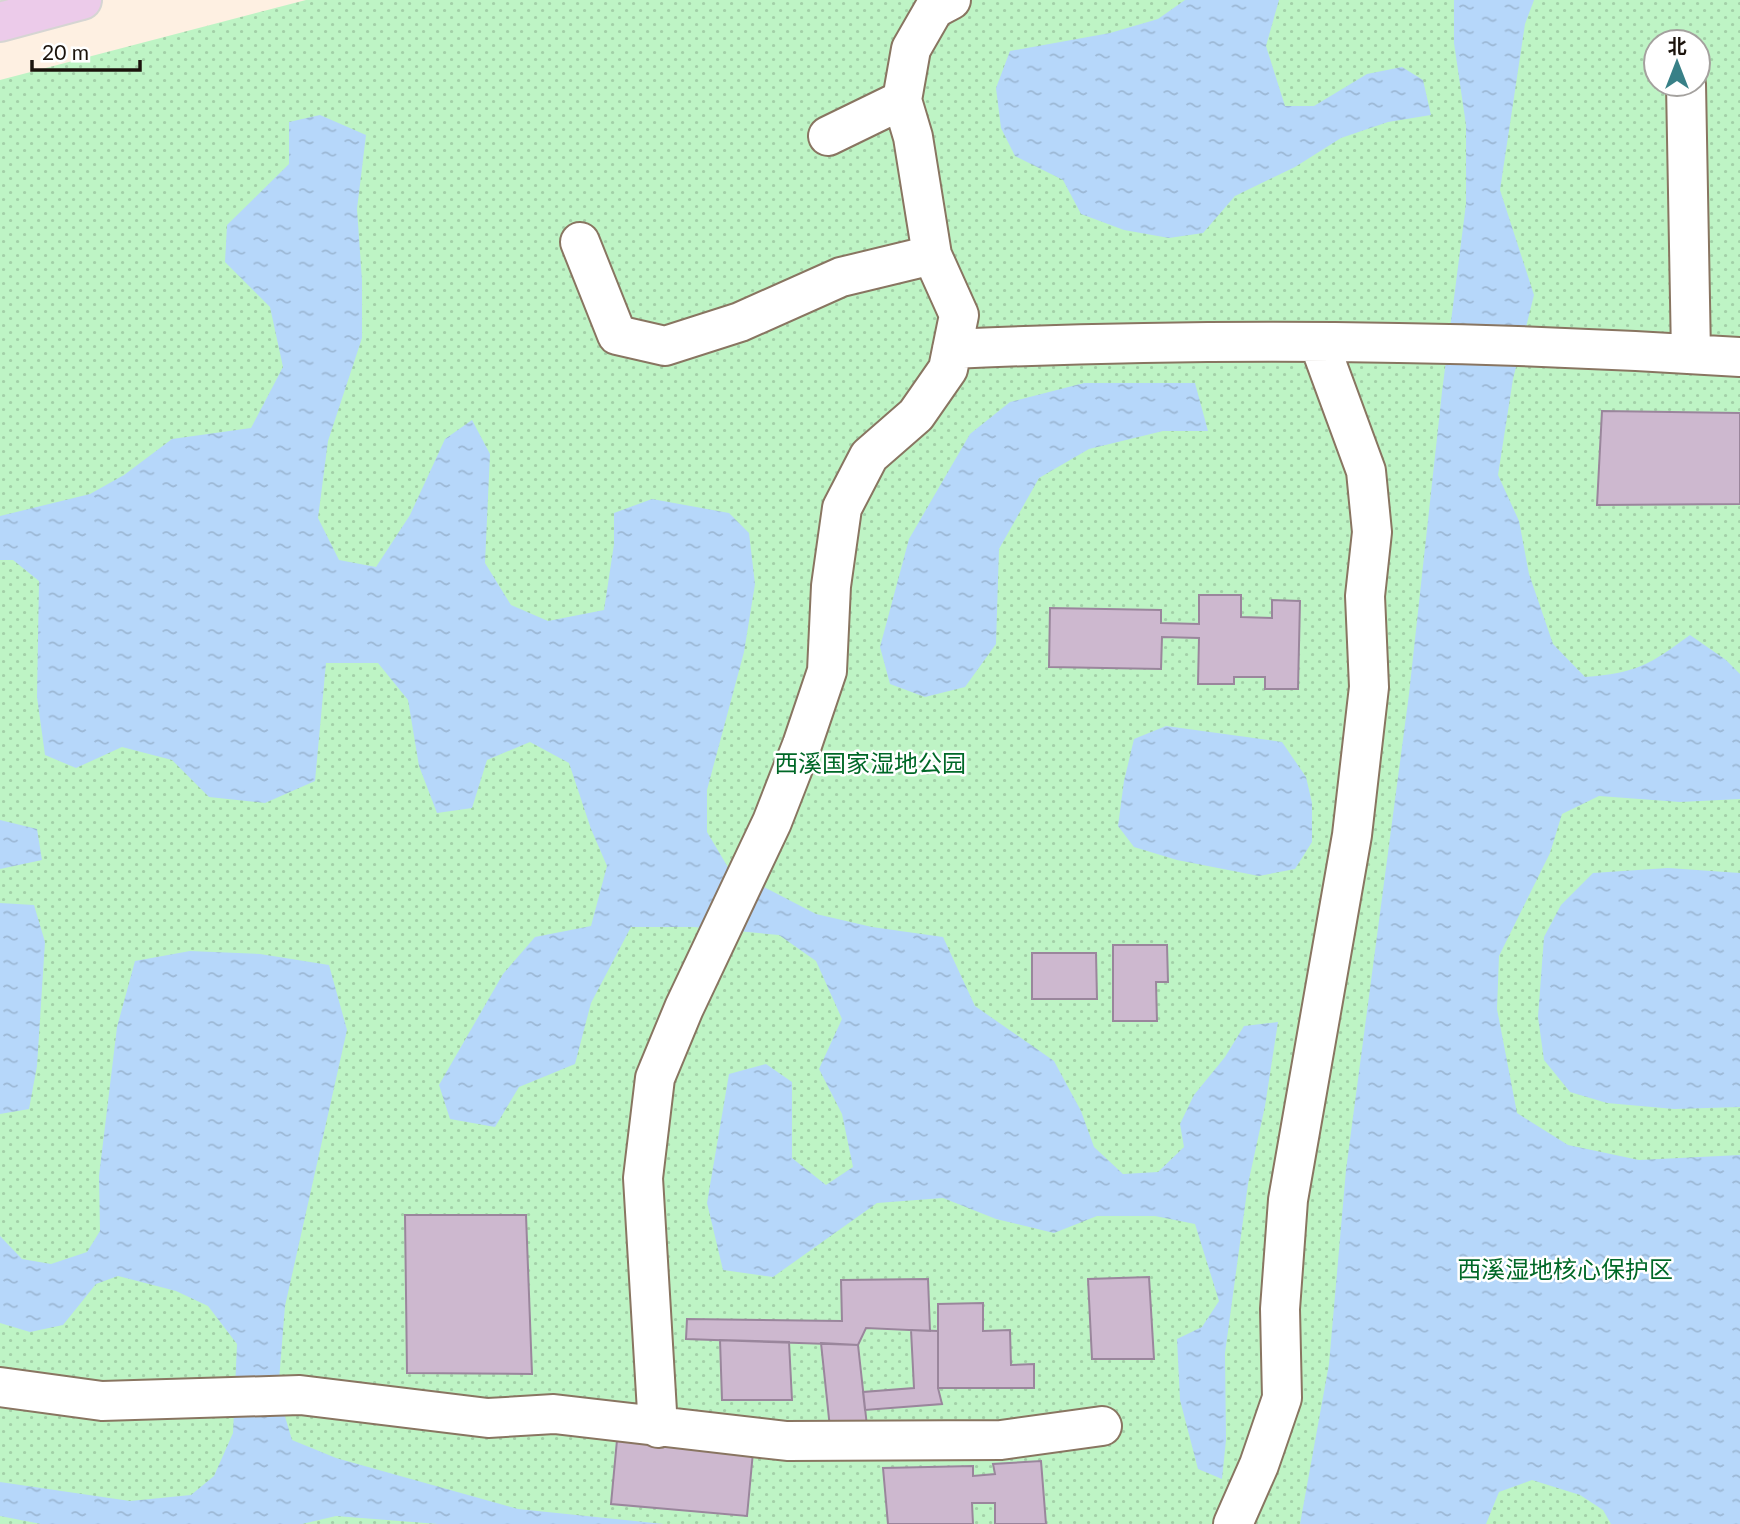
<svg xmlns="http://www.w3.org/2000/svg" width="1740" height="1524" viewBox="0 0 1740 1524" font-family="Lato,'Noto Sans SC',sans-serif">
  <defs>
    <pattern id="grass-dots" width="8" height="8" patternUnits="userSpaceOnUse" patternTransform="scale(1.75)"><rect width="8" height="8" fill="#bef4c5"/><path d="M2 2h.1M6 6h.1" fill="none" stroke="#a3d0a8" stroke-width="1.8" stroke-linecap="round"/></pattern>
    <pattern id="water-ripples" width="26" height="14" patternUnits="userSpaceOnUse" patternTransform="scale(1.75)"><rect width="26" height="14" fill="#b6d7fa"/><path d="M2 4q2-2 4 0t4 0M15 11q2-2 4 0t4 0" fill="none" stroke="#9cb8d5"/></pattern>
  </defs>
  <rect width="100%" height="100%" fill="#fef0e2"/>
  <path fill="url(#grass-dots)" fill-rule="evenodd" d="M 306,0 L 1740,0 L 1740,1524 L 0,1524 L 0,80 ZM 1656,42 L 1698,42 L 1698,84 L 1656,84 Z"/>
  <path fill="url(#water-ripples)" d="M 1185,0 L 1279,0 L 1266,46 L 1285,106 L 1314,106 L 1367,74 L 1402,67 L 1423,80 L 1431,115 L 1388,122 L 1341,138 L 1295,167 L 1235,196 L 1203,233 L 1169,238 L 1124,230 L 1081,214 L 1063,180 L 1015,156 L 1001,128 L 996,88 L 1010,51 L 1110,33 L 1158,19 Z
    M 1454,0 L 1534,0 L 1525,24 L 1500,190 L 1534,295 L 1513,379 L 1498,475 L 1519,521 L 1529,574 L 1553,644 L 1585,677 C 1637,673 1649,665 1690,635 L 1726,660 L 1740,674 L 1740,799 L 1680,802 L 1599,796 L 1562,814 L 1550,853 L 1499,956 L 1497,1009 L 1517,1113 L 1568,1145 L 1639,1160 L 1740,1155 L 1740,1524 L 1611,1524 L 1603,1510 L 1580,1495 L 1532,1480 L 1499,1492 L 1486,1524 L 1300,1524 L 1329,1364 L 1346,1170 L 1409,694 L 1442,392 L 1466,204 L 1466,125 L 1454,43 Z
    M 320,115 L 366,135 L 357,209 L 362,280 L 362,338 L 328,441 L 318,518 L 339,560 L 376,567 L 410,515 L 445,439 L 472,420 L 490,454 L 485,563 L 511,605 L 548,621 L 604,610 L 614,544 L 614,513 L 652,499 L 729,513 L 749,533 L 755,584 L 744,652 L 707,790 L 707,832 L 729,869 L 816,914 L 872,927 L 943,937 L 975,1006 L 1054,1061 L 1081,1111 L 1094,1147 L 1123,1174 L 1158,1172 L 1184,1147 L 1180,1124 L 1194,1095 L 1225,1057 L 1244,1026 L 1278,1022 L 1265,1106 L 1248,1184 L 1225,1353 L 1226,1440 L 1222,1479 L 1198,1469 L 1180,1400 L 1177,1339 L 1202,1327 L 1219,1301 L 1195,1224 L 1155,1216 L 1097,1216 L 1054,1233 L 996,1219 L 943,1198 L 877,1203 L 773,1277 L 723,1270 L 707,1203 L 729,1074 L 766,1064 L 792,1082 L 792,1158 L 826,1185 L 853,1167 L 842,1114 L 819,1069 L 842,1019 L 816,961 L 779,935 L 694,927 L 631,927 L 591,1003 L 575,1064 L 519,1087 L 495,1127 L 450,1119 L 439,1085 L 503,974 L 535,937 L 591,926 L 607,866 L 591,829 L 569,763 L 530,742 L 487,760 L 472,808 L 437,813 L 419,766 L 408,700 L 378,663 L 326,663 L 315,781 L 265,803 L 209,797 L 172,760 L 122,747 L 76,768 L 45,755 L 37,697 L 39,581 L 13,560 L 0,560 L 0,516 L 90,494 L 124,475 L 172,439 L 251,428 L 283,367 L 270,307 L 225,262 L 227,225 L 289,164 L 289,122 Z
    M 1084,383 L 1195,383 L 1208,431 L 1163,431 L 1089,449 L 1039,478 L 999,549 L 996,644 L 965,687 L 925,697 L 890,684 L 880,647 L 909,539 L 970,434 L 1010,402 Z
    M 1166,726 L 1282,742 L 1306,777 L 1312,803 L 1312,842 L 1295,869 L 1259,876 L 1177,860 L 1134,847 L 1118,826 L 1124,781 L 1134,739 Z
    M 0,820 L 37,829 L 42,860 L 0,869 Z
    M 1668,868 L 1740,873 L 1740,1107 L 1674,1109 L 1607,1103 L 1570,1092 L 1544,1060 L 1538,1017 L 1544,937 L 1561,905 L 1593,873 Z
    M 0,903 L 34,905 L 45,942 L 37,1066 L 29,1109 L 0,1114 Z
    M 190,951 L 260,954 L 329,965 L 347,1030 L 285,1306 L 278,1393 L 292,1440 L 336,1458 L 518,1509 L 664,1524 L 438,1524 L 336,1516 L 302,1524 L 41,1524 L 0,1516 L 0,1482 L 130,1501 L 191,1495 L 214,1476 L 233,1433 L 237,1344 L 208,1306 L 176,1291 L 118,1276 L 96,1284 L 63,1325 L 30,1332 L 0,1323 L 0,1236 L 22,1259 L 51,1264 L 87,1252 L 100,1231 L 99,1176 L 117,1027 L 135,961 Z"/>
  <path fill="#cdb8cf" stroke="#9a869c" stroke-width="2" d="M 1602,411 L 1740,413 L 1740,504 L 1597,505 Z
    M 1199,595 L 1241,595 L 1241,617 L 1272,618 L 1272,600 L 1300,601 L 1298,689 L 1265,689 L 1265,677 L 1234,677 L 1234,684 L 1198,684 L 1199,638 L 1162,637 L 1161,669 L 1049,667 L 1050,608 L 1161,610 L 1161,623 L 1199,624 Z
    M 1113,945 L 1167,945 L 1168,982 L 1156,982 L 1157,1021 L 1113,1021 Z
    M 1032,953 L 1096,953 L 1097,999 L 1032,999 Z
    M 405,1215 L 526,1215 L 532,1374 L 407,1373 Z
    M 1149,1277 L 1154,1359 L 1092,1359 L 1088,1279 Z
    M 928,1279 L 930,1331 L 866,1328 L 858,1345 L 686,1339 L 687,1319 L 842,1321 L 841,1280 Z
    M 983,1303 L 983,1331 L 1010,1330 L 1011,1365 L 1034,1364 L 1034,1388 L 938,1388 L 938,1304 Z
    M 911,1330 L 938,1331 L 938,1388 L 942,1404 L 865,1410 L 863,1392 L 914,1388 Z
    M 720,1340 L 789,1342 L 792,1400 L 722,1400 Z
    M 821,1343 L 858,1345 L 867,1426 L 830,1428 Z
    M 617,1440 L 753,1452 L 747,1516 L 611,1504 Z
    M 1041,1461 L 1046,1524 L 995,1524 L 995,1503 L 972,1503 L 973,1524 L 888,1524 L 883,1468 L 973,1466 L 973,1476 L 995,1474 L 993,1464 Z"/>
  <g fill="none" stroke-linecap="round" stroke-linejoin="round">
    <g stroke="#897561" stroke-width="42">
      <path id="minor" d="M 1686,84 L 1691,354
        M 828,136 L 902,100
        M 580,242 L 617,335 L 665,346 L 740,322 L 841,277 L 932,255
        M 952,349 C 1214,337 1478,340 1740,357
        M 0,1387 L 102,1401 L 300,1395 L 488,1418 L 554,1414 L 787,1441 L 1001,1440 L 1102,1426
        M 658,1428 L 643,1178 L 655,1078 L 684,1008 L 772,822 L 802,745 L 827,671 L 831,586 L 842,508 L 869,456 L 916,415 L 948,369 L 959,315 L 932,255 L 913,137 L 902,100 L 911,49 L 934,9 L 951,0
        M 1233,1524 L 1259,1465 L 1282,1398 L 1280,1309 L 1288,1200 L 1352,835 L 1369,687 L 1365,596 L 1372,532 L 1366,471 L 1319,343"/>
    </g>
    <g stroke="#d6d5d3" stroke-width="42">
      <path id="major" d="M 0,22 L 82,0"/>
    </g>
    <use href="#minor" stroke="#fff" stroke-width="38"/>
    <use href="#major" stroke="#eccbea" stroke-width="38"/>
  </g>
  <g text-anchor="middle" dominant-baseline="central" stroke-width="5" stroke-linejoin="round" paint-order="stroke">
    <g font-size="24" fill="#006827" stroke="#fff">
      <text x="870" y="762">西溪国家湿地公园</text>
      <text x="1565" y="1268">西溪湿地核心保护区</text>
    </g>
  </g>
  <g transform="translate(1677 63)"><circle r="33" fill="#ffffff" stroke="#a4a19e" stroke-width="2"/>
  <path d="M0-5L12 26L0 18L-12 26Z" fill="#388087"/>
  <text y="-10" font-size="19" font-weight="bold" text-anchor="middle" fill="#1b130c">北</text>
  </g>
  <path d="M32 60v10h108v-10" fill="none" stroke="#1b130c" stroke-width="3.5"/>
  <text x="42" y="60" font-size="21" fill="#1b130c" stroke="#ffffff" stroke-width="5" paint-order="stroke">20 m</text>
</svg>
